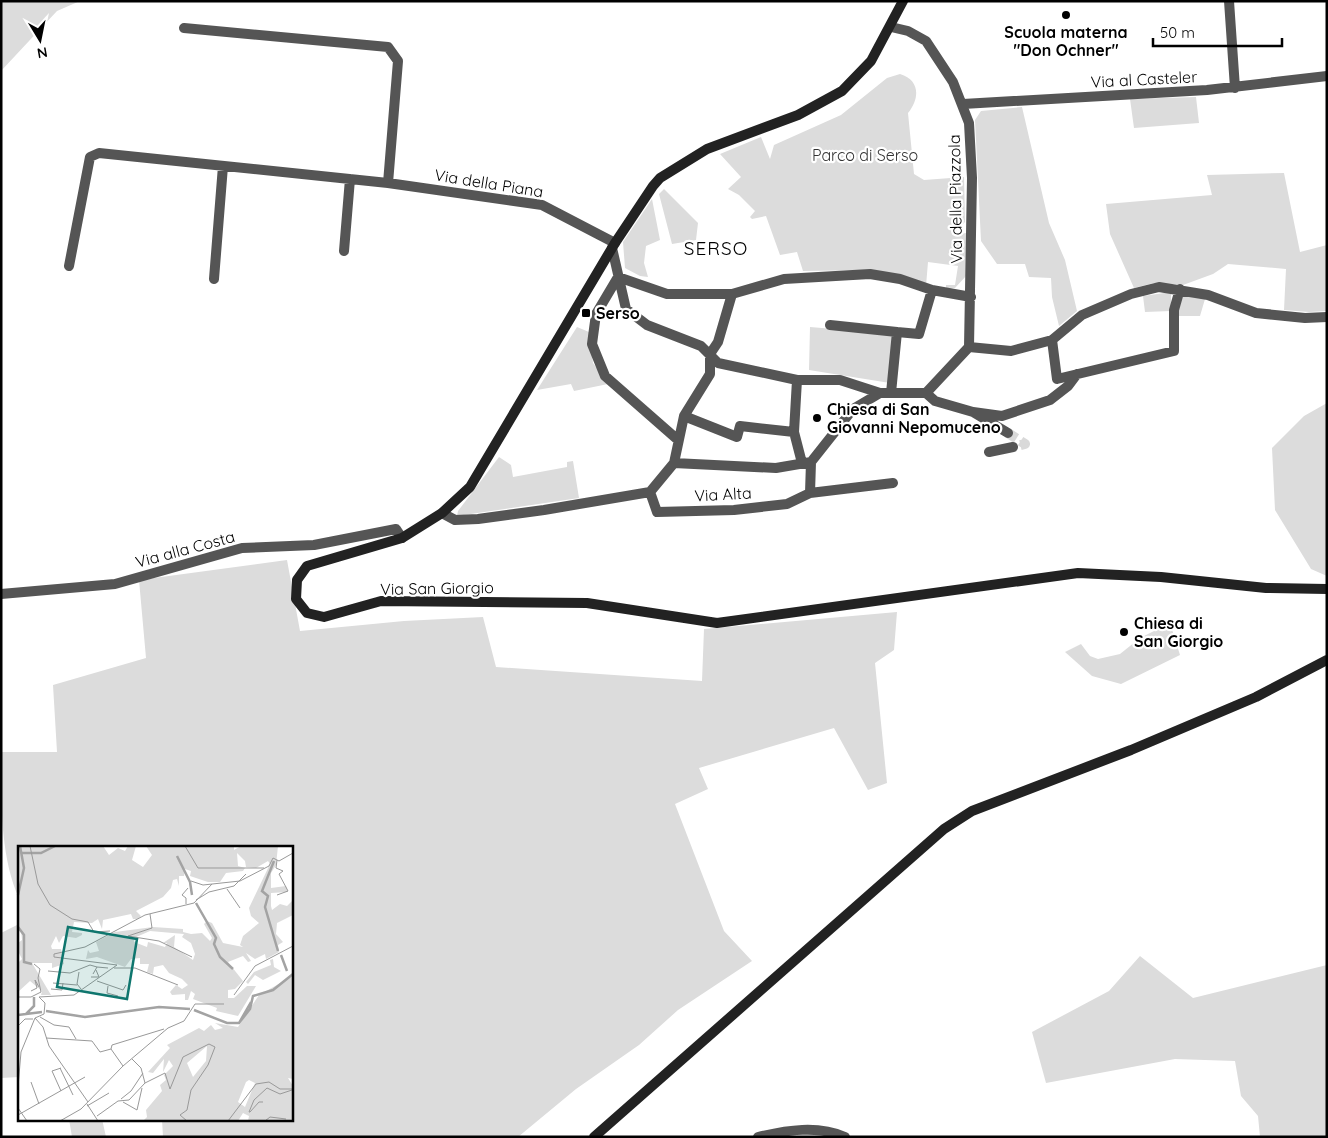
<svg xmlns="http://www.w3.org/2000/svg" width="1328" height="1138" viewBox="0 0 1328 1138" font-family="Quicksand,sans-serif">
  <rect width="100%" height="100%" fill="#fff"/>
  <path fill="#dcdcdc" d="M 1,1 L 80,1 L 57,11 L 1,71 Z
    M 900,74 C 920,80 920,98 908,113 L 914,174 L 924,180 L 964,177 L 965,222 L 952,235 L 966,233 L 966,276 L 955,288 L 946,289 L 946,285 L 955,285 L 958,266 L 928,262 L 926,286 L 875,270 L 803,271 L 797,252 L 780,255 L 766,216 L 752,219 L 750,217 L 755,211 L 739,195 L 728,189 L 741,177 L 720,154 L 761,137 L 770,159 L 774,145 L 841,115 L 887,78 Z
    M 1196,97 L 1199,123 L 1134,128 L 1130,99 Z
    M 1022,107 L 1049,223 L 1065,260 L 1077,311 L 1059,326 L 1052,297 L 1051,278 L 1029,277 L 1025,264 L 997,264 L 981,241 L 975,120 L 981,111 Z
    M 1284,173 L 1300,252 L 1327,245 L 1327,311 L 1309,312 L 1284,310 L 1286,269 L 1228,264 L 1213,274 L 1183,285 L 1154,283 L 1134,288 L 1110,234 L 1106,204 L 1212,195 L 1207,175 Z
    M 664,189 L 698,223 L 696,240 L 672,244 L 659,194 Z
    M 652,199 L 660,240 L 646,246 L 644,263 L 648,277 L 640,276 L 625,268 L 623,242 Z
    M 1171,292 L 1171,311 L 1145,312 L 1143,296 Z
    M 1183,294 L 1205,299 L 1200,316 L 1177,316 Z
    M 577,327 L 589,332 L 593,363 L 608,384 L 574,391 L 571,384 L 537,390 Z
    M 810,327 L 893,334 L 890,383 L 809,370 Z
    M 1327,403 L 1327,576 L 1311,569 L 1275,510 L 1272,448 L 1304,416 Z
    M 499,457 L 511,465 L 513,477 L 567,467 L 567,462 L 573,461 L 579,498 L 457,516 L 458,511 Z
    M 287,560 L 300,631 L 404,621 L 483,617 L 496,667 L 702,681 L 704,629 L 897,612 L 894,650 L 875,663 L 887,783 L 868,790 L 834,728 L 699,768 L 708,789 L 675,804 L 724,931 L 752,961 L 678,1010 L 639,1045 L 576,1089 L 518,1137 L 163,1137 L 162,1119 L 291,1119 L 291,847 L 19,847 L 19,898 C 0,857 1,799 1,752 L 57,752 L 53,685 L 146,658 L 139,580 Z
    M 1170,623 L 1180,655 L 1121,684 L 1092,676 L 1065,652 L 1081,644 L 1090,656 L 1098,659 L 1120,654 L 1140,638 Z
    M 19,924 L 19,1077 L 1,1078 L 1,933 Z
    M 1140,956 L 1193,998 L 1327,965 L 1327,1137 L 1260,1137 L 1258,1116 L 1241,1096 L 1235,1061 L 1175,1059 L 1046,1083 L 1032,1032 L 1109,991 Z
    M 69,1119 L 102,1119 L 106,1137 L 72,1137 Z"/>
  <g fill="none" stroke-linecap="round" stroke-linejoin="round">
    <path stroke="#d9d9d9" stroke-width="10" stroke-dasharray="10 5" stroke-linecap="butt" d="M 1008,433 L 1025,444 L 1013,447"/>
    <path stroke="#555" stroke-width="10" d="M 1229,1 L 1235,88
      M 891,27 L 908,31 L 926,41 L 953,82 L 969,123 L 972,178 L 969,347
      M 184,28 L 388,47 L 398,61 L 388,183
      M 963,104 L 1207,90 L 1327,76
      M 612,248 L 626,309 L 647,325 L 701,346 L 718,363 L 797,380 L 840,380 L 880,393 L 926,393 L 969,347 L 1011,351 L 1052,340 L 1082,315 L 1131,294 L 1159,287 L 1208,295 L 1256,313 L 1305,318 L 1327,317
      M 344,251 L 350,179
      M 69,266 L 90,157 L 99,153 L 388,183 L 542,205 L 615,243
      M 214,279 L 223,166
      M 830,325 L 897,332
      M 1052,340 L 1057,379 L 1174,351 L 1174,310 L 1180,289
      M 710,354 L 718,342 L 732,294 L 784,279 L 870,274 L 900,279 L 932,290 L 971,297
      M 797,380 L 794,432 L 802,463
      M 891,393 L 897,332 L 919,334 L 932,290
      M 926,393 L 935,401 L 973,412 L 1008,433
      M 973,412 L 1002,416 L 1050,400 L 1068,386 L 1077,374
      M 684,416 L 737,437 L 740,426 L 794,432
      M 678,440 L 605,376 L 592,344 L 596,314 L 618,277 L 667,294 L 732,294
      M 989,452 L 1013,447
      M 811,462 L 853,409 L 880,393
      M 674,463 L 684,416 L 710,374 L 710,354
      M 650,492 L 657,512 L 734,510 L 787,504 L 810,493 L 811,462
      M 810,493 L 893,483
      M 442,513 L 455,520 L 478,519 L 544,510 L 650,492 L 674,463 L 776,468 L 811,462
      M 1,594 L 115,584 L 242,548 L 314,545 L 396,529 L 402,538
      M 758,1137 C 787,1130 818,1125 845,1137"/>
    <path stroke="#222" stroke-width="10" d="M 903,1 L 871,61 L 842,91 L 798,115 L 707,149 L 660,178 L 653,186 L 615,243 L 470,487 L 442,513 L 402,538 L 307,566 L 297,580 L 296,599 L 307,613 L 324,617 L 381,601 L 587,603 L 717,623 L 1078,573 L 1161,577 L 1266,588 L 1327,589
      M 594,1137 L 944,829 L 972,811 L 1131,750 L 1256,697 L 1327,660"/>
  </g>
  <g fill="#000" stroke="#fff" stroke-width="2">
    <circle cx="1066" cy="15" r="5"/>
    <rect x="581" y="308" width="10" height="10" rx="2.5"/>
    <circle cx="817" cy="418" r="5"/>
    <circle cx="1124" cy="632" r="5"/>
  </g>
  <g text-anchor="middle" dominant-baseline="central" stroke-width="4.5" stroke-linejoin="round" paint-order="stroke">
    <g font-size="16" font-weight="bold" fill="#000" stroke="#fff" text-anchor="start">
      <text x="1066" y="32" text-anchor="middle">Scuola materna<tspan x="1066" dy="18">"Don Ochner"</tspan></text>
      <text x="596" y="313">Serso</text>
      <text x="827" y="409">Chiesa di San<tspan x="827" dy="18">Giovanni Nepomuceno</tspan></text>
      <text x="1134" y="623">Chiesa di<tspan x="1134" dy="18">San Giorgio</tspan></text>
    </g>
    <g font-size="16" fill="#000" stroke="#fff">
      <text transform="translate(1144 79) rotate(-3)">Via al Casteler</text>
      <text transform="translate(489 183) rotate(9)">Via della Piana</text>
      <text transform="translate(955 199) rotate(-91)">Via della Piazzola</text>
      <text transform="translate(723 494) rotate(-3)">Via Alta</text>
      <text transform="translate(185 549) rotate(-15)">Via alla Costa</text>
      <text transform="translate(437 588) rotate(-1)">Via San Giorgio</text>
    </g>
    <g font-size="16" fill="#333" stroke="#fff">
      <text x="865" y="155">Parco di Serso</text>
    </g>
    <g font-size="19" letter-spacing="1" fill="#000" stroke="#fff">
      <text x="716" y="248">SERSO</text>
    </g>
  </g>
  <g transform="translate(18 846)">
    <rect width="275" height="275" fill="#fff"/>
    <path d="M 0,0 L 85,0 L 91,9 L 100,2 L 107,5 L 110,0 L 118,0 L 114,14 L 125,21 L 134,9 L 128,0 L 216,0 L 216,4 L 223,0 L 260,0 L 258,19 L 253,27 L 253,42 L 268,40 L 270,46 L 253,47 L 253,60 L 254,64 L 262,58 L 269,60 L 275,54 L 275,69 L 259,77 L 258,88 L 265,96 L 260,99 L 261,106 L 248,113 L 247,108 L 237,113 L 228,107 L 233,115 L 230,116 L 225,110 L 210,116 L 225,135 L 217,143 L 210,144 L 210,152 L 216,152 L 229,140 L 238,140 L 220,170 L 198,165 L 199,162 L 175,153 L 177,148 L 173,145 L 170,154 L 167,154 L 167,148 L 154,149 L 152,146 L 158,139 L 164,143 L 170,139 L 164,133 L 151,127 L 145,119 L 136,121 L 135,128 L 129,126 L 131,118 L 122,118 L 122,112 L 113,113 L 107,121 L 79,111 L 68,113 L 70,104 L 72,107 L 81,105 L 78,96 L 97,86 L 135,81 L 165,83 L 165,86 L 173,88 L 184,87 L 192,95 L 194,92 L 186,78 L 189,75 L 194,77 L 205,97 L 225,101 L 222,99 L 225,90 L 241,77 L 233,70 L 231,62 L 252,18 L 250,15 L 238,22 L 228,21 L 227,15 L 219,7 L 220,20 L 227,22 L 225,25 L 208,27 L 202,36 L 190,36 L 172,30 L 173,25 L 167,23 L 166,30 L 161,30 L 161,40 L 159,33 L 155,34 L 153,42 L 145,51 L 118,65 L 123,70 L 120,73 L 115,73 L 113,68 L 85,74 L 84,83 L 80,73 L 74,77 L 56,76 L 54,86 L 64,87 L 64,89 L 58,92 L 45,90 L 41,97 L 38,90 L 33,100 L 34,103 L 43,103 L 46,118 L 34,122 L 34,117 L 14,117 L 33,149 L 23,149 L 24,145 L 12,135 L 0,146 L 0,117 L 4,113 L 0,105 L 0,97 L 4,94 L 3,84 L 0,83 ZM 132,85 L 166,88 L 164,91 L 173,97 L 177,108 L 175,114 L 156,101 L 157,89 L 145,97 L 149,97 L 147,101 L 130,96 L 129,101 L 116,96 L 116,92 ZM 255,113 L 256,121 L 263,125 L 245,134 L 237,129 L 230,138 L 228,136 L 236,126 L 253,119 L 252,114 ZM 275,130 L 275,233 L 270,232 L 275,240 L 275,275 L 230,275 L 231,270 L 225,267 L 220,275 L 125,275 L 129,271 L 128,264 L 144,245 L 142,239 L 148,234 L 146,229 L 155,220 L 151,214 L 145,226 L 146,213 L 135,227 L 130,226 L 152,202 L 149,199 L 181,182 L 186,185 L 193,179 L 197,184 L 205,182 L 197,177 L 220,181 L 241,149 ZM 189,200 L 188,215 L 175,231 L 169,217 ZM 231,234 L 237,237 L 227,261 L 220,256 L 228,236 Z" fill="#dcdcdc" fill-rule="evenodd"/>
    <path fill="none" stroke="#a3a3a3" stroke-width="2.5" d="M 3,7 L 23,7 L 37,0M 159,10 L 172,36 L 174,49M 256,15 L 244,45 L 250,50 L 247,61 L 260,105M 0,49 L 6,22 L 2,0M 178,57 L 198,92 L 196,98 L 202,111 L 215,123M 0,81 L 6,89 L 6,116 L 14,118M 263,109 L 269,125M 176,164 L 209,177 L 221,177 L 232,163 L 235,150 L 255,144 L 275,128M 28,165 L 67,171 L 141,161 L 172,163M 8,168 L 16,160 L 16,151M 0,169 L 24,166M 221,177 L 233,156"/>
    <path fill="none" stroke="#999" stroke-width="1" d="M 12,0 L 20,38 L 32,59 L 54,73 L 70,76 L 76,86 L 92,85M 167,0 L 180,22 L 246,22M 259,14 L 258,22 L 265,25 L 261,28 L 270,45 L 259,49M 173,35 L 185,39 L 222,35 L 251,20 L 255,12 L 261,15 L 275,7M 209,43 L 222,62M 178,54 L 191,46 L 216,40 L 228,28M 168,58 L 168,52 L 164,49 L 170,42M 132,68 L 134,82 L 110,90 L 141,95 L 174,111M 96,122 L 117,122 L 160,139M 30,125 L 52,127 L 72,119 L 79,121M 61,126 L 59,138 L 63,143M 75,128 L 79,121 L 90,122M 73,131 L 81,131 L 78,124M 79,135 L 105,144 L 108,139M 35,137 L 59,139M 90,140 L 89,147 L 100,150M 33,143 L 44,144 L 45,137M 13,145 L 19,142 L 17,134 L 21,141M 216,149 L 237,120 L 275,100M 0,151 L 13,151 L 23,146 L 20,132 L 22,123 L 16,118M 21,151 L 56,149 L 99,119 L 36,111 L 36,108 L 67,101 L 127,69 L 176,57 L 194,38M 22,171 L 36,179 L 51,181 L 58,193M 17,172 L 25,181 L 31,200 L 70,256M 17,172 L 26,168 L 27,157 L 21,151M 0,180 L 7,173 L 15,173M 28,192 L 74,195 L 82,206 L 93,203M 93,203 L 94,199 L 146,183M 93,203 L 105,220M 114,213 L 123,222 L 127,237M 42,222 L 55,249M 13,236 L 21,258M 0,241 L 3,206 L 17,172M 43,245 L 34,225 L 43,222M 103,253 L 113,245 L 125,227M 100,255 L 111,254 L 127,237 L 147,227 L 152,243 L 165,211 L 191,198 L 197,201 L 190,219 L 173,244 L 169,264 L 162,269 L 169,275M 105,256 L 119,264 L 124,242M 245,256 L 241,256 L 232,266 L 231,266 L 236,254 L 249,242 L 262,248 L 274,244M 69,258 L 80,275M 69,260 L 91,247M 0,262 L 9,275M 0,269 L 67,231M 79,270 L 100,255M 42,275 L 63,263 L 105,220 L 150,182 L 166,175 L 177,158 L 206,158M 210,275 L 238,238 L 251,236 L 262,243 L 275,243M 247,275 L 252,271 L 268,273"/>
    <path fill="#0f766e" fill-opacity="0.15" stroke="#0f766e" stroke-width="2.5" d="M 50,81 L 119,93 L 109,153 L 39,141 Z"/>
    <rect width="275" height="275" fill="none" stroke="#000" stroke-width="2.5"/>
  </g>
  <rect width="1328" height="1138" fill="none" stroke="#000000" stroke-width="5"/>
  <g transform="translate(40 40) rotate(170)" stroke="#ffffff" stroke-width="4" paint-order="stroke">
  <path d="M0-4L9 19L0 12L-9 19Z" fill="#000000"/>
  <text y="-8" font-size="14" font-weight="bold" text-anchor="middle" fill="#000000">N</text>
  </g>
  <path d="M1153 38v8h129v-8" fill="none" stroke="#000000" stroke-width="2.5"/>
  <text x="1160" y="38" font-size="15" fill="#000000" stroke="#ffffff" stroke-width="4" paint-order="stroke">50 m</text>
</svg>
